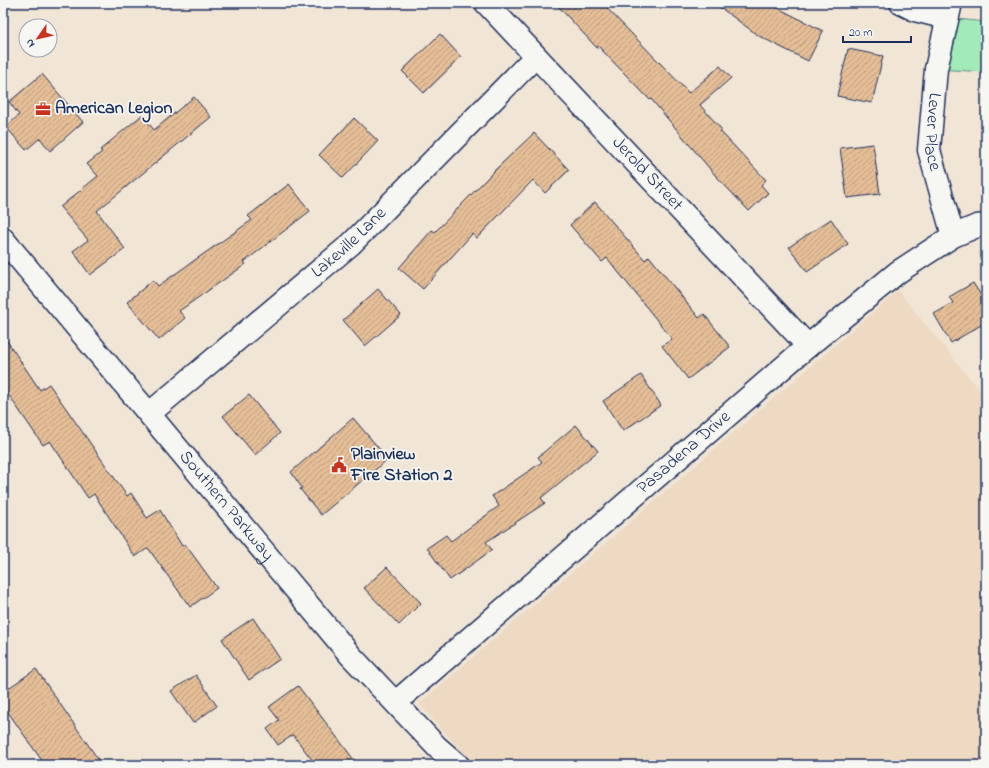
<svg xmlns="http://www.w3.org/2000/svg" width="989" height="768" viewBox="0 0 989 768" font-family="'Indie Flower',sans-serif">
  <defs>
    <pattern id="building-hatch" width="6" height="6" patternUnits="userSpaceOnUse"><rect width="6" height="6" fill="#e6be96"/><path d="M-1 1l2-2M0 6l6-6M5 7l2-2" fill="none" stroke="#ba9b7e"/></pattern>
  </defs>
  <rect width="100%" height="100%" fill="#f1e5d6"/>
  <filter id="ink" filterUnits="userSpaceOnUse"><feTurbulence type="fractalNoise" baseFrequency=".025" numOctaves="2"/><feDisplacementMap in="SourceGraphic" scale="8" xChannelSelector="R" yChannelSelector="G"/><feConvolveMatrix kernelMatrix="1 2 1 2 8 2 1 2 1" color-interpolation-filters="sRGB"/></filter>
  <g filter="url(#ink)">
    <path fill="#eed9c3" d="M 898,291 L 986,398 L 986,765 L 474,765 L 419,704 Z"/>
    <path fill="#a2eab7" stroke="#5e8c8a" d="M 947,18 L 986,22 L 986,72 L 936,69 Z"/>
    <path fill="url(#building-hatch)" stroke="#1b2f5e" d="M 555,3 L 602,3 L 689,93 L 720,66 L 731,78 L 700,105 L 722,130 L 720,131 L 766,180 L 761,185 L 768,193 L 749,211 L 715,175 L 651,99 L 650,100 L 598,46 L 597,48 Z
      M 714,3 L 768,3 L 823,31 L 808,61 L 759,36 Z
      M 440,34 L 461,57 L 424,93 L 402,71 Z
      M 848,49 L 883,56 L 872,103 L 837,96 Z
      M 42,74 L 83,122 L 50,151 L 40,138 L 26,150 L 6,127 L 19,115 L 9,102 Z
      M 194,97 L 211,117 L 97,211 L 125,249 L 90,275 L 73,251 L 88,240 L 60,207 L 98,176 L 87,164 L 102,152 L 100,150 L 142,115 L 154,130 Z
      M 354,118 L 378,141 L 343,178 L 319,155 Z
      M 534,133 L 569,170 L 545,193 L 533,180 L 477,238 L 472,234 L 423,289 L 399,268 L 432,230 L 435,232 L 495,170 Z
      M 873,144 L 880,194 L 847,198 L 840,148 Z
      M 289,184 L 310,211 L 244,262 L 246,264 L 179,311 L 185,318 L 159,340 L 127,302 L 153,280 L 158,286 L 252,220 L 248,216 Z
      M 595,202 L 645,260 L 649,256 L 699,318 L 704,314 L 730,347 L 688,379 L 662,346 L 672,339 L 607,258 L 602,262 L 570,225 Z
      M 831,219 L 848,244 L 807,272 L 789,247 Z
      M 973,283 L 986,303 L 986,322 L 951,343 L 934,314 L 953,303 L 949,297 Z
      M 378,289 L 401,315 L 365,346 L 343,320 Z
      M 3,335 L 40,390 L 49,384 L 127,496 L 131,493 L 147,518 L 160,510 L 182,546 L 185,544 L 217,588 L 190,607 L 148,548 L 135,557 L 94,494 L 88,498 L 50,441 L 43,445 L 3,387 Z
      M 641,375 L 661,405 L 623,431 L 603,401 Z
      M 249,395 L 280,433 L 255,455 L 223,416 Z
      M 353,418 L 388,459 L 321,515 L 300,489 L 302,488 L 291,472 Z
      M 576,425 L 598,451 L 541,498 L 545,503 L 486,542 L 492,550 L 450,580 L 427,548 L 446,535 L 451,541 L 499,506 L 492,496 L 542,462 L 538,457 Z
      M 387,567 L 421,603 L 399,625 L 364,588 Z
      M 253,618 L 280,659 L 249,680 L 222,639 Z
      M 36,669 L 102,765 L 45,765 L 3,705 L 3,692 Z
      M 196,675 L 217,706 L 193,723 L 171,691 Z
      M 298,686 L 358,765 L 316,765 L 293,735 L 278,745 L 267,729 L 279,720 L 269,707 Z"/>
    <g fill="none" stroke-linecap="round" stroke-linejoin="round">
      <g stroke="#1b2f5e" stroke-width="25">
        <g id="minor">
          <path id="s1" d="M 486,3 L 808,346"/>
          <path d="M 901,3 L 915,10 L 947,18"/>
          <path id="s2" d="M 951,3 L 936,69 L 929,150 L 953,236"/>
          <path id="s3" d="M 150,413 L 351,244 L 535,57"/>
          <path id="s4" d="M 396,702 L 808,346 L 898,272 L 953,236 L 977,226 L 986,225"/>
        </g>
      </g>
      <g stroke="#1b2f5e" stroke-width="25">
        <g id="tertiary">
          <path id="s5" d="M 3,239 L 351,656 L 437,747 L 458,765"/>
        </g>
      </g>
      <use href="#minor" stroke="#f6f6f2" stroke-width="22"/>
      <use href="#tertiary" stroke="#f6f6f2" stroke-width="22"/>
    </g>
  </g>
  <defs>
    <g id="office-bare" transform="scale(1.2)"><path d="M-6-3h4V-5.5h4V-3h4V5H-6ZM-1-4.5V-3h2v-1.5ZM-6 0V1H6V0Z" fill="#c8321e" stroke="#f6f6f2" stroke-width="2.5" paint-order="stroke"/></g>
    <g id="civic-bare" transform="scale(1.2)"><path d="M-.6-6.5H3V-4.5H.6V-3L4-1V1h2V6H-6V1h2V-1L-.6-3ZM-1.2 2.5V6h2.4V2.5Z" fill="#c8321e" stroke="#f6f6f2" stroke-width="2.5" paint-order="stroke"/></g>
  </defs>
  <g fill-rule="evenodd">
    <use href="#office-bare" x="43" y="109"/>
    <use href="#civic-bare" x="339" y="465"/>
  </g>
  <g text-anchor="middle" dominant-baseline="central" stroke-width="3.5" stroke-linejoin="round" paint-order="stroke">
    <g font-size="18" font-weight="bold" fill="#1b2f5e" stroke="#f6f6f2" text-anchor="start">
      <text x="55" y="109">American Legion</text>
      <text x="351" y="455">Plainview<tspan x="351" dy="21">Fire Station 2</tspan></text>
    </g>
    <g font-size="18" fill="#1b2f5e" stroke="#f6f6f2">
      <text stroke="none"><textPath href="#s2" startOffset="131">Lever Place</textPath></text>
      <text stroke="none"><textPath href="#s1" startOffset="235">Jerold Street</textPath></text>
      <text stroke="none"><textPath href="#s3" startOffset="262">Lakeville Lane</textPath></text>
      <text stroke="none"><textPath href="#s4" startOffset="381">Pasadena Drive</textPath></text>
      <text stroke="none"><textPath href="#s5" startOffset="348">Southern Parkway</textPath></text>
    </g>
  </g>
  <rect width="989" height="768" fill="none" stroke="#f6f6f2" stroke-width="16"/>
  <rect x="8" y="8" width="973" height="752" fill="none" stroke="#1b2f5e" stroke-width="1.5" filter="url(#ink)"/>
  <g transform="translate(38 38) rotate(236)"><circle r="19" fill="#f6f6f2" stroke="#9ea6b7"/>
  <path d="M0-3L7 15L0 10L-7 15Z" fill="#c8321e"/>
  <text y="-6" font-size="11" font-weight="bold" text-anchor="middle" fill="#1b2f5e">N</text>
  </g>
  <path d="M843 36v6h68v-6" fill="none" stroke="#1b2f5e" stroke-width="2"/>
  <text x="849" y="36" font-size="12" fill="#1b2f5e" stroke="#f6f6f2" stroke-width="3" paint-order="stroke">20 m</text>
</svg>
